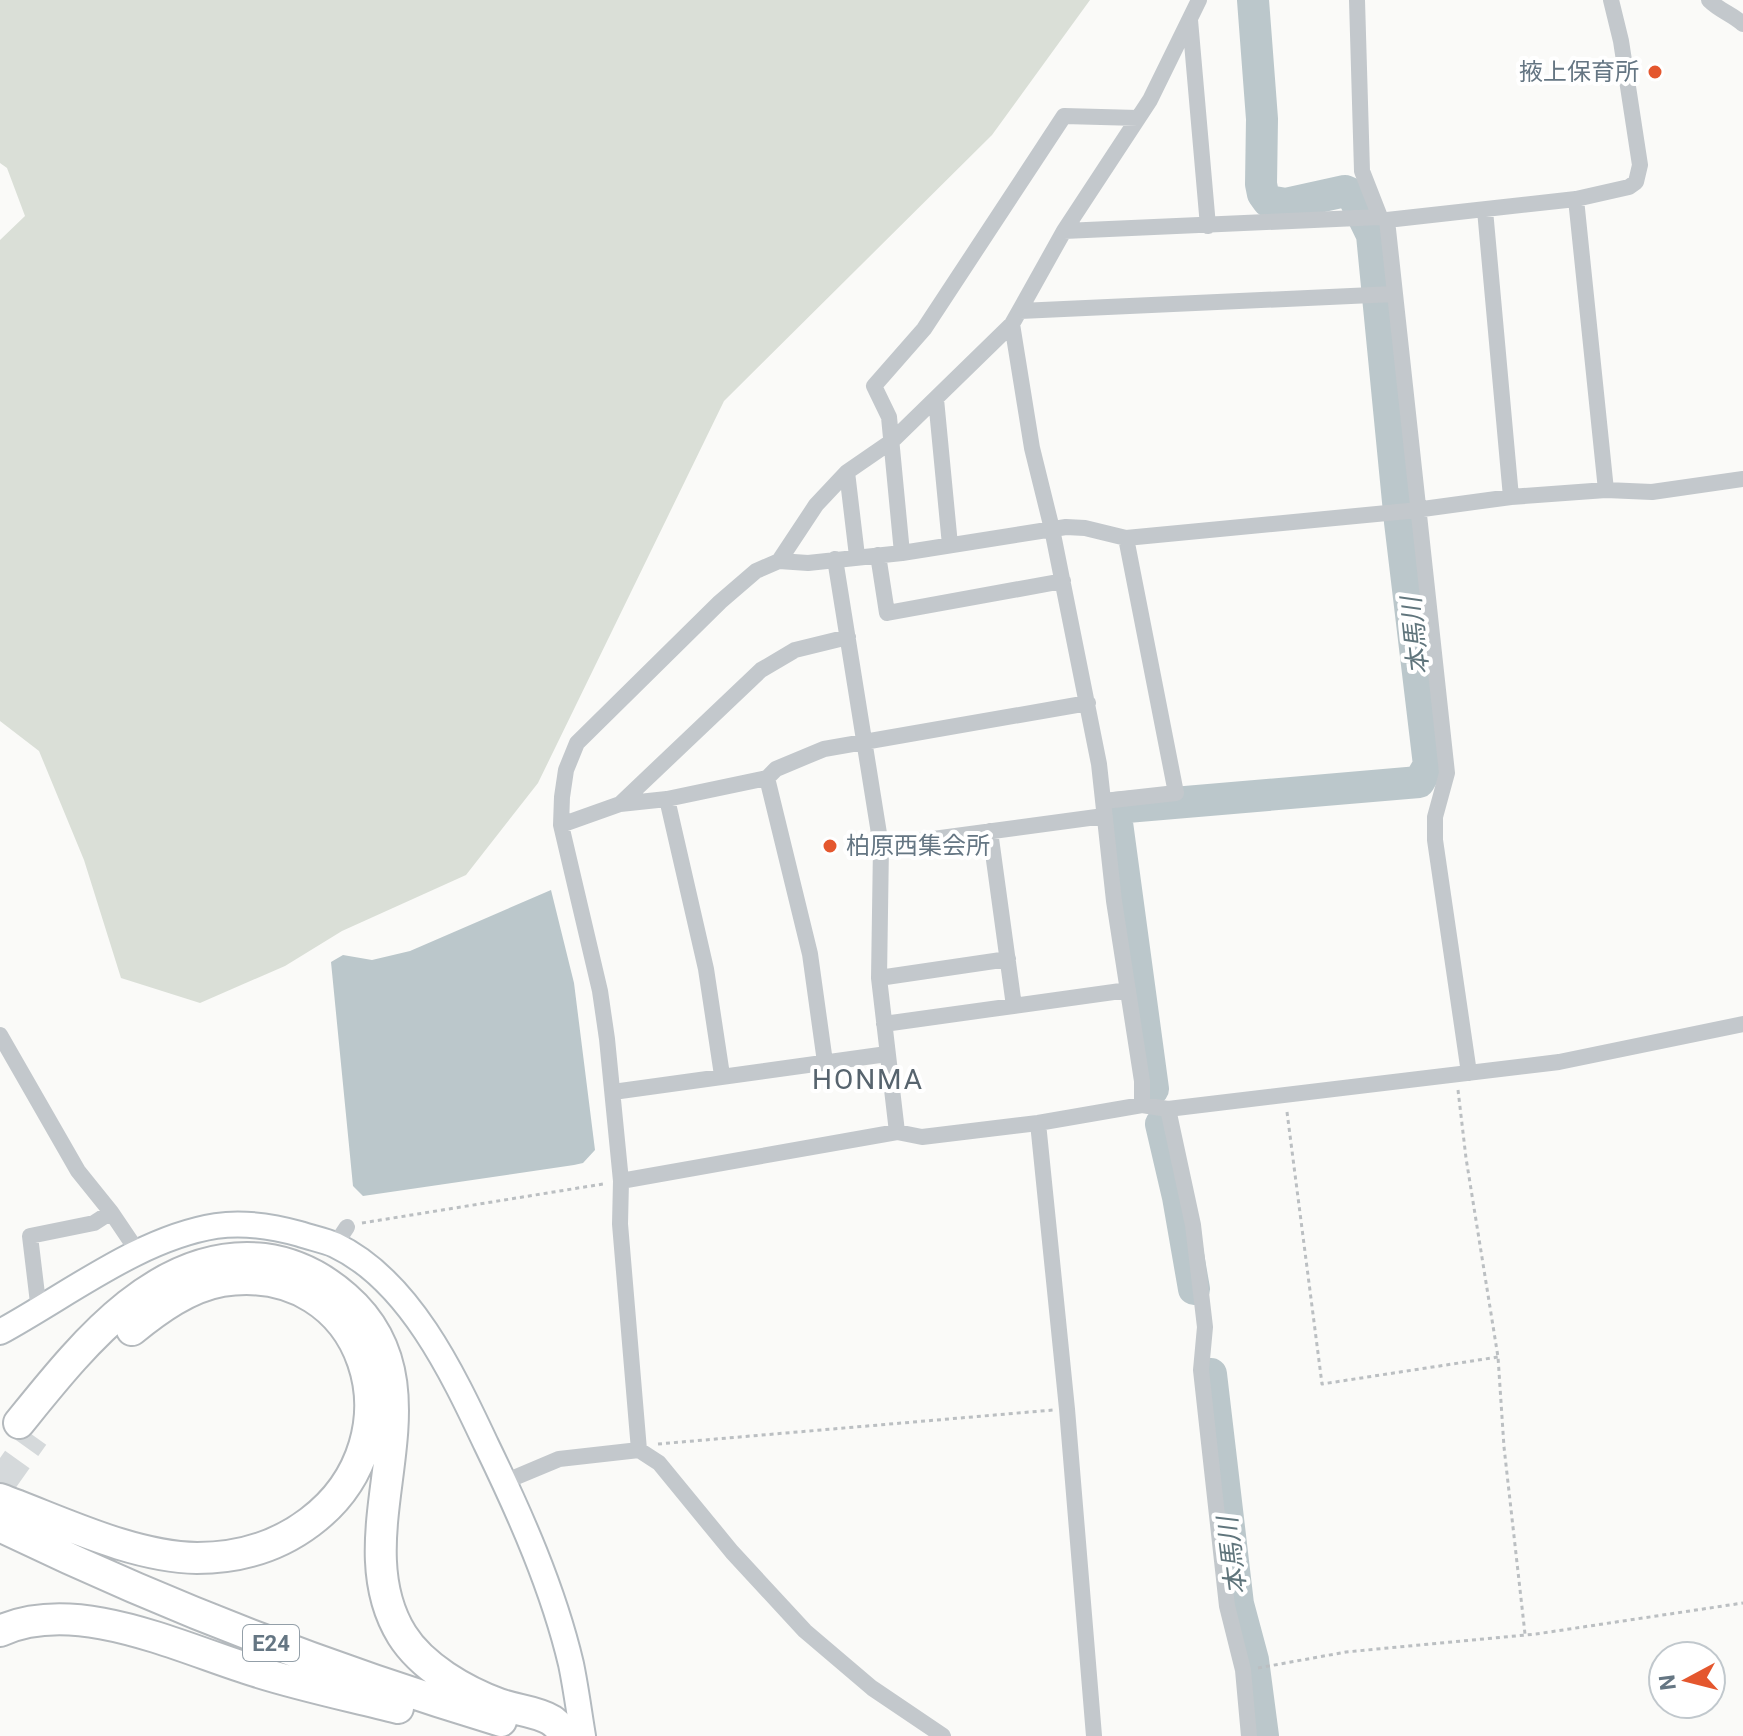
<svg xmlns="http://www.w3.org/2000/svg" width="1743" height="1736" font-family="Roboto,'Noto Sans JP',sans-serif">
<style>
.green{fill:#dadfd7}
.water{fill:#bbc7cb}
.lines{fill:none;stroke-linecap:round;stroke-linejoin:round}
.river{stroke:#bbc7cb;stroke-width:32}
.motorway-tunnel{stroke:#d5d9db;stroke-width:30;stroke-dasharray:30 15;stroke-linecap:butt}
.secondary-casing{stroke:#b3babf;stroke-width:28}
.motorway-casing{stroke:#b4b9bd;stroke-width:34}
.path{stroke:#bbbfc2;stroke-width:3;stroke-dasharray:4 4;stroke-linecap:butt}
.minor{stroke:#c3c8cc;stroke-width:16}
.secondary{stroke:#fff;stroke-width:24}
.motorway{stroke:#fff;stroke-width:30}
.poi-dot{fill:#e4572e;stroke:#fff;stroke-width:3}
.labels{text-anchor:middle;stroke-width:8;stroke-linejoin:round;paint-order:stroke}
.shield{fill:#fff;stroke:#939fa8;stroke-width:2}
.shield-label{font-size:22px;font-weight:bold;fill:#657683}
.poi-label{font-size:24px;fill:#657683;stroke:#fff;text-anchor:end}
.water-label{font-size:26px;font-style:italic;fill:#60757c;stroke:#fff}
.quarter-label{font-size:28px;letter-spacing:2px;fill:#57646e;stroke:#fff}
</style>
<rect width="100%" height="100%" fill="#fafaf8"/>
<path class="green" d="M0,0H1090L992,135L724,401L538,783L466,875L342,931L285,966L200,1003L121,978L84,860L39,751L0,721V240L25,216L7,168L0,163Z"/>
<path class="water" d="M551,890L574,983L595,1150L583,1163L574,1165L363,1196L353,1186L331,962L343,955L372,960L410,951Z"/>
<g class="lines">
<path class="river" d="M1153,1089L1115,808L1419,782L1429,765L1400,522L1372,235L1352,194L1345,191L1286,204L1268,201L1263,194L1261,184L1262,119L1253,0
M1161,1124L1178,1197L1194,1289
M1211,1374L1238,1604L1253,1660L1263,1736"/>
<path class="motorway-tunnel" d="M0,1484L34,1436"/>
<g class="secondary-casing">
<path id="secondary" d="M0,1332C68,1295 140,1238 216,1226C243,1222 275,1227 300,1234C311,1238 324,1240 335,1245C409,1280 453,1374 486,1444C520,1514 553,1588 571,1664C576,1688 579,1712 583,1736"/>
</g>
<g class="motorway-casing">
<path id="motorway" d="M19,1423C79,1349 157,1247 264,1259C295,1263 322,1277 345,1297C452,1390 337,1530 402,1635C422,1667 464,1691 499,1704C515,1710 536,1711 551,1720C557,1724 563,1731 569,1736
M0,1499C60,1521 132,1557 197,1558C239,1558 277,1547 310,1522C423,1437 367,1259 222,1281C188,1287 158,1309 132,1330
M0,1526C161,1604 329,1669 501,1721
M0,1631C77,1596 180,1648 255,1671C302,1686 351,1696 398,1708"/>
</g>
<path class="path" d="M1458,1090L1466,1158L1498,1357L1504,1447L1525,1634
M1287,1112L1322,1384L1498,1357
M362,1223L603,1184
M658,1444L1053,1410
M1258,1668L1346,1652L1536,1634L1743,1603"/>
<path class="minor" d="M1357,0L1362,171L1380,217
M1709,0C1720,11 1732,14 1743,24
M1190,20L1208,226
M1576,199L1606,490
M1485,210L1511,497
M1387,220L1447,773L1435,817V840L1469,1073
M1064,231L1380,217L1387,220L1576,199L1629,187L1636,182L1640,165L1621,41L1611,0
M1020,311L1394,294
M936,399L950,545
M847,472L857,556
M902,553L889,417L874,386L924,329L1064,116L1138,118
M878,555L887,613L1063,581
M835,559L881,846L879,978L897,1132
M779,561L816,505L847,472L892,441L1012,324
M767,778L810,954L825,1062
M667,799L706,969L722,1075
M1104,801L1176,793L1126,538
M620,804L761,670L795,650L848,637
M561,825L620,804L667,799L767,778L776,769L824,749L1088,703
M990,831L1014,1006
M881,846L1104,816
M879,978L1008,959
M884,1024L1128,990
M0,1035L78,1171L111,1212L138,1252
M613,1092L887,1054
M1142,1105V1081L1114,901L1099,764L1052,529L1032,448L1012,324L1064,231L1150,100L1199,0
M1168,1109L1193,1225L1205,1327L1201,1370L1227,1606L1243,1670L1249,1736
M1038,1123L1067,1409L1094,1736
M621,1181L897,1132L922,1137L1038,1123L1142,1105L1168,1109L1559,1062L1743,1024
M335,1245L347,1227
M39,1311L30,1236L94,1223L111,1212
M639,1450L620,1224L621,1181L607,1039L600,991L561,825L562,797L566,770L577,743L720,602L756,571L779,561L808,563L902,553L1066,527L1085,528L1126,538L1408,511L1511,497L1606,490L1652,492L1743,479
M504,1482L559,1459L639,1450L659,1463L732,1552L805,1631L872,1688L943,1736"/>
<use href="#secondary" class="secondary"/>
<use href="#motorway" class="motorway"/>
</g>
<g class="poi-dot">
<circle cx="1655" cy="72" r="8"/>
<circle cx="830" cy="846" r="8"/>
</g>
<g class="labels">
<rect class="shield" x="243" y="1625" width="56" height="36" rx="6"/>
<g class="shield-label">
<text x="271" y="1651">E24</text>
</g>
<g class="poi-label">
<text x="1639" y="80">掖上保育所</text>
<text x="846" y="854" text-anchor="start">柏原西集会所</text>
</g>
<g class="water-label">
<text transform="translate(1415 636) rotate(-96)" y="9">本馬川</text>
<text transform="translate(1232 1556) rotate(-97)" y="9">本馬川</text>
</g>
<g class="quarter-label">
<text x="868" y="1089">HONMA</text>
</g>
</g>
<g transform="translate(1687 1680) rotate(263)"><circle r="38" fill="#ffffff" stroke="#c1c8cd" stroke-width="2"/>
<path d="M0-6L14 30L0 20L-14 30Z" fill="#e4572e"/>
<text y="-12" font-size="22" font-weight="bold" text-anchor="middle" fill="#657683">N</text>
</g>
</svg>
